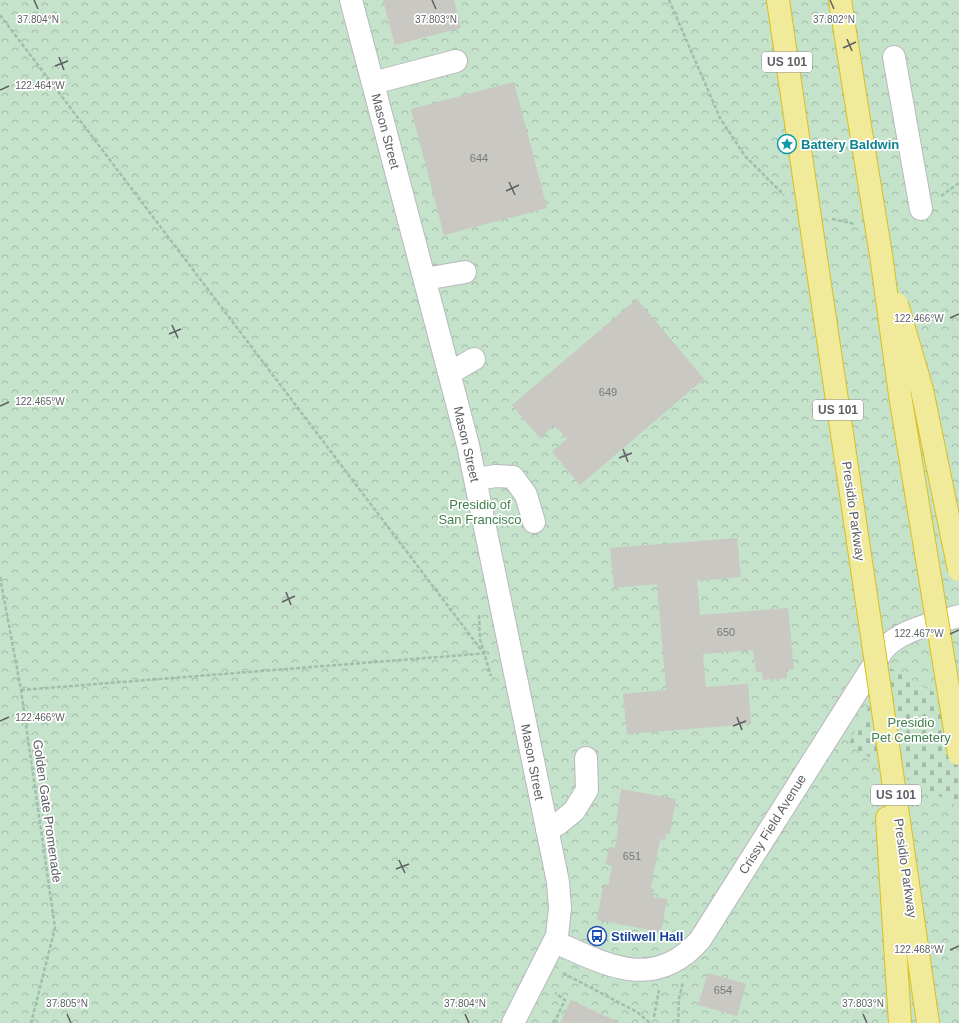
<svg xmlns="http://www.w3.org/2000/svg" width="959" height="1023" font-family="Helvetica,sans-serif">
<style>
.forest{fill:url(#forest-crowns)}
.cemetery{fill:url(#cemetery-stones)}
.building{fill:#c9c8c2}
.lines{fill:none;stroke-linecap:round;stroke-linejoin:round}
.minor-casing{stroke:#b8b9be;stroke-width:24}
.highway-casing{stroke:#d9c01b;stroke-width:24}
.path{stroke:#9ec0ae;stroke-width:2.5;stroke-dasharray:4 2;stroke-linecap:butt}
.minor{stroke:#fff;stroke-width:22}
.highway{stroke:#f1ea9a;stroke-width:22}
.highway-bridge-casing{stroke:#d9c01b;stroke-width:24;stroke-linecap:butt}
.highway-bridge{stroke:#f1ea9a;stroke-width:22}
.ticks{fill:none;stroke:#5d5f64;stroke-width:1.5}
.labels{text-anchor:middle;stroke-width:3.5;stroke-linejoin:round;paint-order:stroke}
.number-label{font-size:11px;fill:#78797c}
.shield{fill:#fff;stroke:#8e8f92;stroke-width:1}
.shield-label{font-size:12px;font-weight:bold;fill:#5d5f64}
.street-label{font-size:13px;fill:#5d5f64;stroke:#fff}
.culture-label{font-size:13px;font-weight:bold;fill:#0d838f;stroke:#fff;text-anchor:start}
.park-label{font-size:13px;fill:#40814f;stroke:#fff}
.transit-label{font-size:13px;font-weight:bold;fill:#164399;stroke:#fff;text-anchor:start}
.ticks-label{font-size:10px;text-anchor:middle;fill:#5d5f64;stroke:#fff;stroke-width:3.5;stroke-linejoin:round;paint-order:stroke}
</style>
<defs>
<pattern id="forest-crowns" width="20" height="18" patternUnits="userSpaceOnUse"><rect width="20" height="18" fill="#c5e2cb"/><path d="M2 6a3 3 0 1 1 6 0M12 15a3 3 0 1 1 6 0" fill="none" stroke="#a3baa8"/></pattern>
<pattern id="cemetery-stones" width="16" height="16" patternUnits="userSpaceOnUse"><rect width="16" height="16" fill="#c5e2cb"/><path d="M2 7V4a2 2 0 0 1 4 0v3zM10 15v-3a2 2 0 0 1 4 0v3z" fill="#a3baa8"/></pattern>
</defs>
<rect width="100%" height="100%" fill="#eeeee6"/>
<path class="forest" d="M0,0H959V1023H0Z"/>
<path class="cemetery" d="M890,668L959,706V807L848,745Z"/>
<path class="building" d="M383,0H454L461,28L395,45Z
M514,82L547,208L444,235L411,109Z
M637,299L704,379L580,485L552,452L567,439L555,425L540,438L512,405Z
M737,538L741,577L697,581L700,615L788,608L794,669L787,670V678L763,680L762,672H756L753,650L703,654L706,687L748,684L751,724L627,734L623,694L666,690L657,584L614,588L610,548Z
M621,789L676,799L670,834L666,833L665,840L660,839L651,888L654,889L652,897L667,899L661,932L597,920L603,886L608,887L612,866L606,864L609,847L615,848L619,822H616Z
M708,973L746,984L737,1016L698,1005Z
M571,1000L620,1023H560Z"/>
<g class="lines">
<g class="minor-casing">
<path id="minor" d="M351,0L468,445L558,882L560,908L557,936L513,1023
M894,57L921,209
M373,83L456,61
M425,279L465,272
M450,373L474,359
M476,479L496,476L513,477L526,495L534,522
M547,830L558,824L574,811L587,790L586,758
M555,942C607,965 654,992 700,940L883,650C901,629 933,624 959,616"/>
</g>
<g class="highway-casing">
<path id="highway" d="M778,0L796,123
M840,0L860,126
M881,697L928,1023
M887,818L900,1023"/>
</g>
<path class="path" d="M669,0L720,118L745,156L784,195
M0,15L482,651
M941,196L959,183
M832,219L855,224
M0,577L21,690L55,928L31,1023
M479,615L480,639L491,676
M21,690L489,653
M563,973L637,1012L650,1023
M654,1017L659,990
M554,1023L565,1000L555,993
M678,1023L679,999L683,982"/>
<use href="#minor" class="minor"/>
<use href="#highway" class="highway"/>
<g class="highway-bridge-casing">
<path id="highway-bridge" d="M796,123L881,697
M860,126L881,255L900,395L959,754
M897,304L922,390L959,570"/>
</g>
<use href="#highway-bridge" class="highway-bridge"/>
</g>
<path class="ticks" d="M34,0L38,9M432,0L436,9M830,0L834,9M847,39L852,51M843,48L856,42M59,57L64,70M55,66L68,61M0,90L9,86M509,182L515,195M506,191L519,185M950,318L959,314M172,325L178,338M169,334L181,329M0,406L9,402M623,449L628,462M619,458L632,453M286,592L291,605M282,602L295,596M950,634L959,630M737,717L742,730M0,721L9,717M733,726L746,721M399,860L405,873M396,869L409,864M950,950L959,946M67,1014L71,1023M465,1014L469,1023M863,1014L867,1023"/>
<defs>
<g id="sight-ring" transform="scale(1)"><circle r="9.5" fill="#fff" stroke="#0f9aa8" stroke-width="1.5"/><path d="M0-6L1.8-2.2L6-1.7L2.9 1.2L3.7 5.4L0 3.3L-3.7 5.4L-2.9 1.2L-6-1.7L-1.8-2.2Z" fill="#0f9aa8"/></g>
<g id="bus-ring" transform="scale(1)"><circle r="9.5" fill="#fff" stroke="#1a4fb4" stroke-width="1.5"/><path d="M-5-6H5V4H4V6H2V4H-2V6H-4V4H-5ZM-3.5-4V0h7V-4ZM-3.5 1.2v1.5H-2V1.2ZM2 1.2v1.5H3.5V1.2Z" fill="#1a4fb4"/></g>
</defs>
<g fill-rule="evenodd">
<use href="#sight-ring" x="787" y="144"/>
<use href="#bus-ring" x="597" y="936"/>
</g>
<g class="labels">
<g class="number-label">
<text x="479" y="162">644</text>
<text x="608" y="396">649</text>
<text x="726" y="636">650</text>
<text x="632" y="860">651</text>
<text x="723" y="994">654</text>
</g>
<g class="shield">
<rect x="762" y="52" width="50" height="20" rx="3"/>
<rect x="813" y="400" width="50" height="20" rx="3"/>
<rect x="871" y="785" width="50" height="20" rx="3"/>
</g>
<g class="shield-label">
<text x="787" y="66">US 101</text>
<text x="838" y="414">US 101</text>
<text x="896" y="799">US 101</text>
</g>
<g class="street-label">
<text transform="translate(386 131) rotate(75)" y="5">Mason Street</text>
<text transform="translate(467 444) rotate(77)" y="5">Mason Street</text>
<text transform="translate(854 511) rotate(82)" y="5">Presidio Parkway</text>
<text transform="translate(533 762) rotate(79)" y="5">Mason Street</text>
<text transform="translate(48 811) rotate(82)" y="5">Golden Gate Promenade</text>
<text transform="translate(772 824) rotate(-58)" y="5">Crissy Field Avenue</text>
<text transform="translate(906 868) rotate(82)" y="5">Presidio Parkway</text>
</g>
<g class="culture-label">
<text x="801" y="149">Battery Baldwin</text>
</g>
<g class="park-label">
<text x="480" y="509">Presidio of<tspan x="480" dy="15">San Francisco</tspan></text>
<text x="911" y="727">Presidio<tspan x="911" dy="15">Pet Cemetery</tspan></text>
</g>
<g class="transit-label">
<text x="611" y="941">Stilwell Hall</text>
</g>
</g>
<g class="ticks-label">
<text x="38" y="23">37.804°N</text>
<text x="436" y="23">37.803°N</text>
<text x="834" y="23">37.802°N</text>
<text x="40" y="89">122.464°W</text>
<text x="919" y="322">122.466°W</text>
<text x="40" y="405">122.465°W</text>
<text x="919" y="637">122.467°W</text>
<text x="40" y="721">122.466°W</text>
<text x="919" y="953">122.468°W</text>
<text x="67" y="1007">37.805°N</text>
<text x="465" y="1007">37.804°N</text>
<text x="863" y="1007">37.803°N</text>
</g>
</svg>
